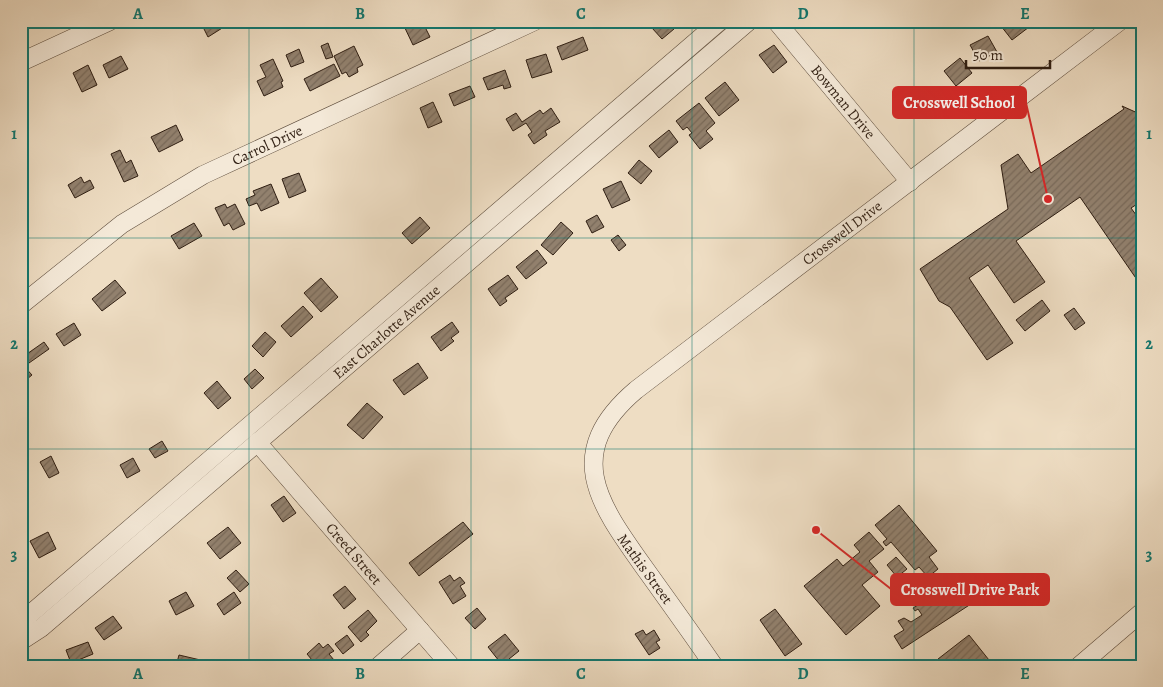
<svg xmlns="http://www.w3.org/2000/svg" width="1163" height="687" font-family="Alegreya,serif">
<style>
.building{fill:url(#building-hatch);stroke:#2f1e12}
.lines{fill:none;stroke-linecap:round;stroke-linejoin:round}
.minor-casing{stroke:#5f4e3e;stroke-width:19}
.minor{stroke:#f4e9d8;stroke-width:18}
.grid{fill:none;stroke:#0f766e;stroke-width:1;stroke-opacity:0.55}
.labels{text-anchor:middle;stroke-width:5;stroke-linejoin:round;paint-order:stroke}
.street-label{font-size:15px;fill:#2f1e12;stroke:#f4e9d8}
.leader{fill:none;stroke:#d62828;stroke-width:2}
.callout-dot{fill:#d62828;stroke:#f4e9d8;stroke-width:2}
.callout{fill:#d62828;stroke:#d62828;stroke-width:2}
.callout-label{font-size:16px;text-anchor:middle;font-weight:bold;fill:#fff}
.neatline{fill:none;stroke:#0f766e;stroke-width:2}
.grid-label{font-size:16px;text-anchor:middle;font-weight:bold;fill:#0f766e}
</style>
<defs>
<pattern id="building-hatch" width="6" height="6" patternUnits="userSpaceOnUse" patternTransform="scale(1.25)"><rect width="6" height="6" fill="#92816e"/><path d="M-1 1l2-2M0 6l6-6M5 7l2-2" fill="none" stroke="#786959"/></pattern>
</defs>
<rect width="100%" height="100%" fill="#eeddc3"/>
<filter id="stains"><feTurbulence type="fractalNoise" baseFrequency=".004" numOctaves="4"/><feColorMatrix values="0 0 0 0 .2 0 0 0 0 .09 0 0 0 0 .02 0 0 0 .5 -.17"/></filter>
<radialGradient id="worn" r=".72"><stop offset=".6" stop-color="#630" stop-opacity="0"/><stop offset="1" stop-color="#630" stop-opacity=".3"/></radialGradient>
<path class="building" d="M200,21H226L227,25L208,37Z
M414,21H422L430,37L413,45L404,26Z
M441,21H456L444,27Z
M660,21H667L674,29L662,39L652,28Z
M1008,21H1031L1033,24L1012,40L1001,26Z
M988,36L997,52L979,61L970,45Z
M583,37L588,50L562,60L557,47Z
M328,43L333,57L326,59L321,46Z
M774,45L787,62L773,73L759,55Z
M354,46L363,65L357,68L358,72L349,77L346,72L342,74L334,56Z
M299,49L304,62L291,67L286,55Z
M546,54L552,72L532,78L526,60Z
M121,56L128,69L109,78L103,65Z
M960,58L972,73L956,86L944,71Z
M273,59L283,81L281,82L283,87L264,96L257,81L266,77L260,65Z
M334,64L340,76L310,91L304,79Z
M88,65L97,85L82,92L73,73Z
M505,70L511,87L504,89L503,85L488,90L483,78Z
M725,82L739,100L719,116L705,98Z
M470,86L475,97L454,106L449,94Z
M433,102L442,122L428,128L420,108Z
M699,103L715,123L706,131L713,139L700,149L689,135L692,133L687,127L683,130L676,121Z
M1122,106L1142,115V201L1131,208L1142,223V287L1080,197L1016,241L1045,282L1014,303L988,265L969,278L1013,343L987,360L950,307L939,301L920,269L1008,209L1001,165L1018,154L1031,173L1124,109Z
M551,108L560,122L545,131L547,135L534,144L528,135L532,132L526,123L513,131L506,119L516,113L522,122L540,110L543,114Z
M176,125L183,140L159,152L151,137Z
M669,130L678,142L659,158L649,146Z
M120,150L126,163L131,160L138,176L124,182L111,154Z
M639,160L652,171L641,184L628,173Z
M299,173L306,191L289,198L282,179Z
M81,177L84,183L90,180L94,188L75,198L68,185Z
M621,181L630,200L612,208L603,189Z
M271,184L279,203L261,211L257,203L249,206L246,199L255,195L253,191Z
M225,204L227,208L235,204L245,224L233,230L229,223L224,226L215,208Z
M597,215L604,227L592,233L586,221Z
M420,217L430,228L412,244L402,233Z
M561,222L573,233L553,255L541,245Z
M194,223L202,236L179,249L171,236Z
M618,235L626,245L619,251L611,240Z
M21,250L27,260L21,264Z
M537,250L547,263L526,279L516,267Z
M508,275L518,289L505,298L507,301L500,306L488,289Z
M321,278L338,297L321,312L304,293Z
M115,280L126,293L102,311L92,299Z
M1042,300L1050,311L1025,331L1016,320Z
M303,306L313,317L291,337L281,326Z
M1074,308L1085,323L1075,330L1064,315Z
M452,322L459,332L451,338L454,341L441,351L431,337Z
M74,323L81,335L64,346L56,334Z
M265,332L276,342L263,357L252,346Z
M44,342L49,349L29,363L24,356Z
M21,363L32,375L21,384Z
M418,363L428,378L404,395L393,380Z
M255,369L264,378L252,389L244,379Z
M217,381L231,398L218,409L204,393Z
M367,403L383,417L363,439L347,425Z
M162,441L168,451L155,458L149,449Z
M51,456L59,473L49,478L40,462Z
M133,458L140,471L127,478L120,465Z
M284,496L296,513L283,522L271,505Z
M899,505L937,551L929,557L938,569L928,577L919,567L915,570L891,542L886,546L883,542L887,539L875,525Z
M463,522L473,534L419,576L409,563Z
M228,527L241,543L220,559L207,543Z
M48,532L56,549L39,558L30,541Z
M869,532L884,549L869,561L878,572L862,585L880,606L846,635L804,586L837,559L843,566L860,552L854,545Z
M896,557L907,569L897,577L887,565Z
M236,570L249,584L240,592L227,578Z
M957,574L974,602L902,649L894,636L904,630L898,621L904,618L911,622L922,615L918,609L915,611L913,608L932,596L935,601L943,596L937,587Z
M450,575L454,581L460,577L465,583L460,586L466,596L453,604L439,582Z
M345,586L356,599L344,609L333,595Z
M186,592L194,606L176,615L169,601Z
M234,592L241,603L224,615L217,604Z
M477,608L486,619L475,629L465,618Z
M775,609L802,644L785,656L760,620Z
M368,610L377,621L366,632L369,635L361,642L348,627Z
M113,616L122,628L104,640L95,628Z
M643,630L646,635L654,630L660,640L656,642L660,648L649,655L635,634Z
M505,634L519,651L509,659L513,664L510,666H503L488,647Z
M347,635L354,645L343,654L335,644Z
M969,635L989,660L984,666H940L942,664L938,659Z
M88,642L93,654L71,663L66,650Z
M319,643L323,648L328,644L334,651L329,654L334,660L327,666H317L307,654Z
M179,655L209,662L208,666H176Z
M667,660L671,666H660L659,665Z
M680,660L684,666H671Z"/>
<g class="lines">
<g class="minor-casing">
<g id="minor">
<path id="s1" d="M776,21L910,182"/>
<path d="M21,62L110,21"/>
<path id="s2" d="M21,305L122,224L203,175L535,21"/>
<path id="s3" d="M257,442L451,666"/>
<path d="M21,622L720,21"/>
<path id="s4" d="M21,641L41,628L749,21"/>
<path d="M379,666L420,630"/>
<path id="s5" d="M714,666C692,634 669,602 646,570C599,504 561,454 636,390L1120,21"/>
<path d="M1079,666L1142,612"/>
</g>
</g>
<use href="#minor" class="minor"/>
</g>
<path class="grid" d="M249,21V666M471,21V666M692,21V666M914,21V666M21,238H1142M21,449H1142"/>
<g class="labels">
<g class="street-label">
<text dy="5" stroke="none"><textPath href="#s1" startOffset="105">Bowman Drive</textPath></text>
<text dy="5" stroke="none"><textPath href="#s2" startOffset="295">Carrol Drive</textPath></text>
<text dy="5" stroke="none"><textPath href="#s5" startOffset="585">Crosswell Drive</textPath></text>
<text dy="5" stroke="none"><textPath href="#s4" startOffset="479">East Charlotte Avenue</textPath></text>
<text dy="5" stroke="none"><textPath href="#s3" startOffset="148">Creed Street</textPath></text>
<text transform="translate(645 569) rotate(54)" y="5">Mathis Street</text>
</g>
</g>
<path class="leader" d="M1048 199L1026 103M816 530L891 589"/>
<g class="callout-dot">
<circle cx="1048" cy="199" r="5"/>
<circle cx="816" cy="530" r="5"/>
</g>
<g class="callout">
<rect x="893" y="87" width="133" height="31" rx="5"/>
<rect x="891" y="574" width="158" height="31" rx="5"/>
</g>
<g class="callout-label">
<text x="959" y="108">Crosswell School</text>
<text x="970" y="595">Crosswell Drive Park</text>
</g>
<rect width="1163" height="687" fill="none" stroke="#eeddc3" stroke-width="55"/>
<path d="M966 60v8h84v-8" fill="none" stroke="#2f1e12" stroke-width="2.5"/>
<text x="973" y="60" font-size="15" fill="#2f1e12" stroke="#f4e9d8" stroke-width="4" paint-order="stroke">50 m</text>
<rect x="28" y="28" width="1108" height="632" class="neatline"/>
<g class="grid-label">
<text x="138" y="19">A</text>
<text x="360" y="19">B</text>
<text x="581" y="19">C</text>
<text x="803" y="19">D</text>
<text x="1025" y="19">E</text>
<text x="14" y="139">1</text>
<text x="1149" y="139">1</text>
<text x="14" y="349">2</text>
<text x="1149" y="349">2</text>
<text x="14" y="560">3</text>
<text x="1149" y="560">3</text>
<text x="138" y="679">A</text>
<text x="360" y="679">B</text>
<text x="581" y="679">C</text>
<text x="803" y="679">D</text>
<text x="1025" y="679">E</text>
</g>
<rect width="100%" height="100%" filter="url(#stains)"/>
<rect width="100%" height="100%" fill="url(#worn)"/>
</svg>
